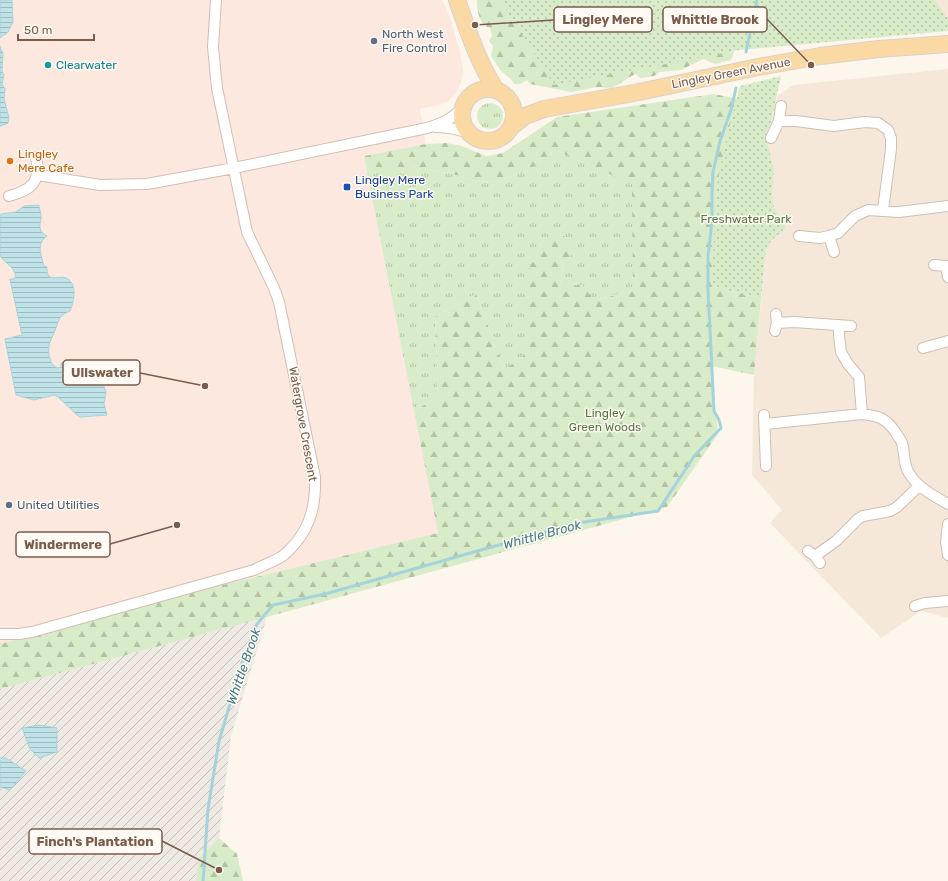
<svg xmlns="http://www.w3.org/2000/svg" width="948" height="881" font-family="Rubik,sans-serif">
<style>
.residential{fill:#f5e8da}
.commercial{fill:#fde8e0}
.industrial{fill:url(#industrial-furrows)}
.grass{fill:url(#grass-tufts)}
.forest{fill:url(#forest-firs)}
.park{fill:url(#park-dots)}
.water{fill:url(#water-rules);stroke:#a5d3da}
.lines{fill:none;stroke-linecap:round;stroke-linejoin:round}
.stream{stroke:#a5d3da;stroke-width:3}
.minor-casing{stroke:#d1beb0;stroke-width:12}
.primary-casing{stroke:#dad1cd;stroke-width:18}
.minor{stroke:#fff;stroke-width:10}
.primary{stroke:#fbd9a5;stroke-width:16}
.service-dot{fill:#5c6f8a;stroke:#fffaf3;stroke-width:1.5}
.culture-dot{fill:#0f9aa8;stroke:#fffaf3;stroke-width:1.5}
.food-dot{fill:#e8710a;stroke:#fffaf3;stroke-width:1.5}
.transit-dot{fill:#1a4fb4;stroke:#fffaf3;stroke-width:1.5}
.labels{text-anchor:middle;stroke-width:3;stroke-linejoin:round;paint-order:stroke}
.service-label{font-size:12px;fill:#4e5e75;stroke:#fffaf3;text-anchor:start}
.culture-label{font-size:12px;fill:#0d838f;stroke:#fffaf3;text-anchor:start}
.street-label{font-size:12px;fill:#7a5c4d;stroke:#fffaf3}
.food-label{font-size:12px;fill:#c56008;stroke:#fffaf3;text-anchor:start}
.transit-label{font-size:12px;fill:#164399;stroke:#fffaf3;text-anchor:start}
.park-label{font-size:12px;fill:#537a41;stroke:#fffaf3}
.water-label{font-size:13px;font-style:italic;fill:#437c86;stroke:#fffaf3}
.leader{fill:none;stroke:#7a5c4d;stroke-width:1.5}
.callout-dot{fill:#7a5c4d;stroke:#fffaf3;stroke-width:1.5}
.callout{fill:#fffaf3;stroke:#7a5c4d;stroke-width:1.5}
.callout-label{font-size:13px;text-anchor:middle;font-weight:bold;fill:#7a5c4d}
</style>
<defs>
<pattern id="industrial-furrows" width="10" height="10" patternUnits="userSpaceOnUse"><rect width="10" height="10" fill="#efe9e4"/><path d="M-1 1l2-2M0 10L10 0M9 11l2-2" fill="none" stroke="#c7c0bb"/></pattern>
<pattern id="grass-tufts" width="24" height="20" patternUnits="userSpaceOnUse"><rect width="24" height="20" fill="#d8ecc9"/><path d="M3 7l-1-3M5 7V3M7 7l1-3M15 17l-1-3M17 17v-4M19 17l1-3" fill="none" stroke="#b4c2a5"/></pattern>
<pattern id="forest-firs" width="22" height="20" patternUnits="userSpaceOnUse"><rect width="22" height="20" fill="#d8ecc9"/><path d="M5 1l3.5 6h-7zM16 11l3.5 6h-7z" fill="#b4c2a5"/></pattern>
<pattern id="park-dots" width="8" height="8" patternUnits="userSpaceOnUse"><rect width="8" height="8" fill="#d8ecc9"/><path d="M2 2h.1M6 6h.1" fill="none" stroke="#b4c2a5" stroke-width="1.8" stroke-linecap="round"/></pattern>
<pattern id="water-rules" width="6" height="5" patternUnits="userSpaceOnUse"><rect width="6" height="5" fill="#bfe3e8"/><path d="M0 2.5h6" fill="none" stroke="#a0bbbe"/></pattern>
</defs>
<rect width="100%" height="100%" fill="#fdf6ec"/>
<path class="residential" d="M935,0H948V19Z
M948,69V618L921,611L881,638L770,523L782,510L752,475L754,375L766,250L771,241L786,228L774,207L772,195L774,171L769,149L765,137L771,122L777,96L793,85Z"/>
<path class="commercial" d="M0,0H442L450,17L460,52L463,70L461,83L457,92L449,101L440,105L420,109L426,144L364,156L438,533L0,644Z"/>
<path class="industrial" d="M267,617L231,736L219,838L198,859L196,881H0V689Z"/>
<path class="grass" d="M477 116a13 13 0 1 1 26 0a13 13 0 1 1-26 0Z
M555,150L633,184V290L593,301L560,286L563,265L573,253L543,240L535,260L527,268L530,351L504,370L476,294L435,317L438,397L414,411L366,167H412L453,174L478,182L498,181L529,170Z"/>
<path class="forest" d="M477,0H514L733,40L734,52L731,60L715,64L703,59L681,70L660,72L654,76L641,78L635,74L612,88L597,87L571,92L530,84L527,80L520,84H514L511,79L501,71L491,56L493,46L489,41L492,36L490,28C479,24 477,11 477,0Z
M714,94L737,99L726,140L712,286L761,299L754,375L711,366L718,434L667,507L267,617L0,689V644L206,589L438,533L414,411L438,397L435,317L476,294L504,370L530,351L524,289L527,268L535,260L543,240L559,234L572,240L573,253L563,265L560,286L583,285L594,301L633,290L632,184L555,150L529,170L498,181L478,182L453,174L412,167H366L364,156L426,144L446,143L462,146L486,156L503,153L557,117Z
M219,838L237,854L243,881H196L198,859Z"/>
<path class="park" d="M500,0H935L948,19V31L739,50L554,85Z
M781,76L771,122L765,137L769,149L774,171L772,195L774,207L786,228L771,241L766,250L761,299L712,286L716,189L726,140L740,86Z"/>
<path class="water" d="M0,0H12L13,22L8,32L0,38Z
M0,46V48L3,53L2,71L4,75L2,84L5,89L4,99L9,118L8,123L1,126H0Z
M39,205C39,209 42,215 41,219C39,227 39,232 47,236C36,243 41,255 44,266L47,267C47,270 47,275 50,277C53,279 62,276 66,278C78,283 74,302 70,311C66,313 63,314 60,318C57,323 56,329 54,333C53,336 51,339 50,342C47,350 49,364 57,368L61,367V363L69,362L78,372L83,375L91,371L100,376L106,392L104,404L107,415L80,417L76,414L58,397L54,395L34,400L16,395L5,339L22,335L10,279H14L16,276C14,267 5,263 0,256V216L1,214L16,212L24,206Z
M39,725L57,728V752L39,758L30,749L22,728Z
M0,758H6L26,771L10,790L0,787Z"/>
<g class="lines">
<path class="stream" d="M746,52L757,0
M203,881L208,809L219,741L244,657L257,624L273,605L325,594L577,523L658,511L695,455L721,428L719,420L714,411L708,290V257L712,221V192L713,172L720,141L731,110L736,88"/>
<g class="minor-casing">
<path id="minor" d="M779,121H796L834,126L865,122L878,123L888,130L891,138V149L883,210
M435,127C448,127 459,129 470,134
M771,138L779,121L781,106
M38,175L100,185L147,184L234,168L427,128C443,123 455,118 465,104
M9,196C32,190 41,182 36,157
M799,236L820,238L829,236L834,252
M829,236L838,233L855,216L868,210L899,212L948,206
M934,265L946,266L948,277
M777,323L794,322L851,326
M839,325V335L841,352L848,364L859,377L862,414
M775,331L777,323L776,314
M923,348L948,341
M764,415L766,466
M765,424L862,414C879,416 886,418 896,433C898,436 901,440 902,443C905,453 903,464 909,473C918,488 934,496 948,504
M948,524L946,542L948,555
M808,551L815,556L820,563
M815,556L836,541L858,519L863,516L890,511L897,507L919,486
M915,606L925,603L948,601
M0,634H19L32,632L254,570C263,565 276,561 284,555C309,533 316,509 315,477L279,302L274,288L247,232L217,88L213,47L216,0"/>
</g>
<g class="primary-casing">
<path id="primary" d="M457,0C468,31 478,62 496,90
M462 115a26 26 0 1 1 52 0a26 26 0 1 1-52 0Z
M512,126L525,116L544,109L634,93L758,67L820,56L879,49L948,44"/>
</g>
<use href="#minor" class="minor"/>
<use href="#primary" class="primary"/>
</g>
<g class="service-dot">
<circle cx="374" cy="41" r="4"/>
<circle cx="9" cy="505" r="4"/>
</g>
<circle class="culture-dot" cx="48" cy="65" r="4"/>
<circle class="food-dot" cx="10" cy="161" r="4"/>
<rect class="transit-dot" x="343" y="183" width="8" height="8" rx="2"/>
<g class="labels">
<g class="service-label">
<text x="382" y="38">North West<tspan x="382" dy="14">Fire Control</tspan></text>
<text x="17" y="509">United Utilities</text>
</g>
<g class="culture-label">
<text x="56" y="69">Clearwater</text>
</g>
<g class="street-label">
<text transform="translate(731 73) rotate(-11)" y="4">Lingley Green Avenue</text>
<text transform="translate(303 424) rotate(80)" y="4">Watergrove Crescent</text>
</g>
<g class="food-label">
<text x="18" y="158">Lingley<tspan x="18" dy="14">Mere Cafe</tspan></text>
</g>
<g class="transit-label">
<text x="355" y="184">Lingley Mere<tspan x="355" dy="14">Business Park</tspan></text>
</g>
<g class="park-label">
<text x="746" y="223">Freshwater Park</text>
<text x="605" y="417">Lingley<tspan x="605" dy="14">Green Woods</tspan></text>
</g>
<g class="water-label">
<text transform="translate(542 534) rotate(-15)" y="5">Whittle Brook</text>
<text transform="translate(243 666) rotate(-71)" y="5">Whittle Brook</text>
</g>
</g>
<path class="leader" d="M811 65L767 19M475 25L554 20M205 386L140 373M177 525L110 544M219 870L162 841"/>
<g class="callout-dot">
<circle cx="811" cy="65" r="4"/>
<circle cx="475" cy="25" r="4"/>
<circle cx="205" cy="386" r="4"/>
<circle cx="177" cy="525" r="4"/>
<circle cx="219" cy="870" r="4"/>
</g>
<g class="callout">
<rect x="663" y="7" width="104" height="25" rx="4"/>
<rect x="554" y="7" width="98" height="25" rx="4"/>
<rect x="63" y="360" width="77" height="25" rx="4"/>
<rect x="16" y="532" width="94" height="25" rx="4"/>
<rect x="29" y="829" width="133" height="25" rx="4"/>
</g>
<g class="callout-label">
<text x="715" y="24">Whittle Brook</text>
<text x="603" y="24">Lingley Mere</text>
<text x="102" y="377">Ullswater</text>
<text x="63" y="549">Windermere</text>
<text x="95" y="846">Finch's Plantation</text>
</g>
<path d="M18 34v6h76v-6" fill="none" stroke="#7a5c4d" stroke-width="2"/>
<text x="24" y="34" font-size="12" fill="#7a5c4d" stroke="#fffaf3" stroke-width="3" paint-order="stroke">50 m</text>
</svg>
